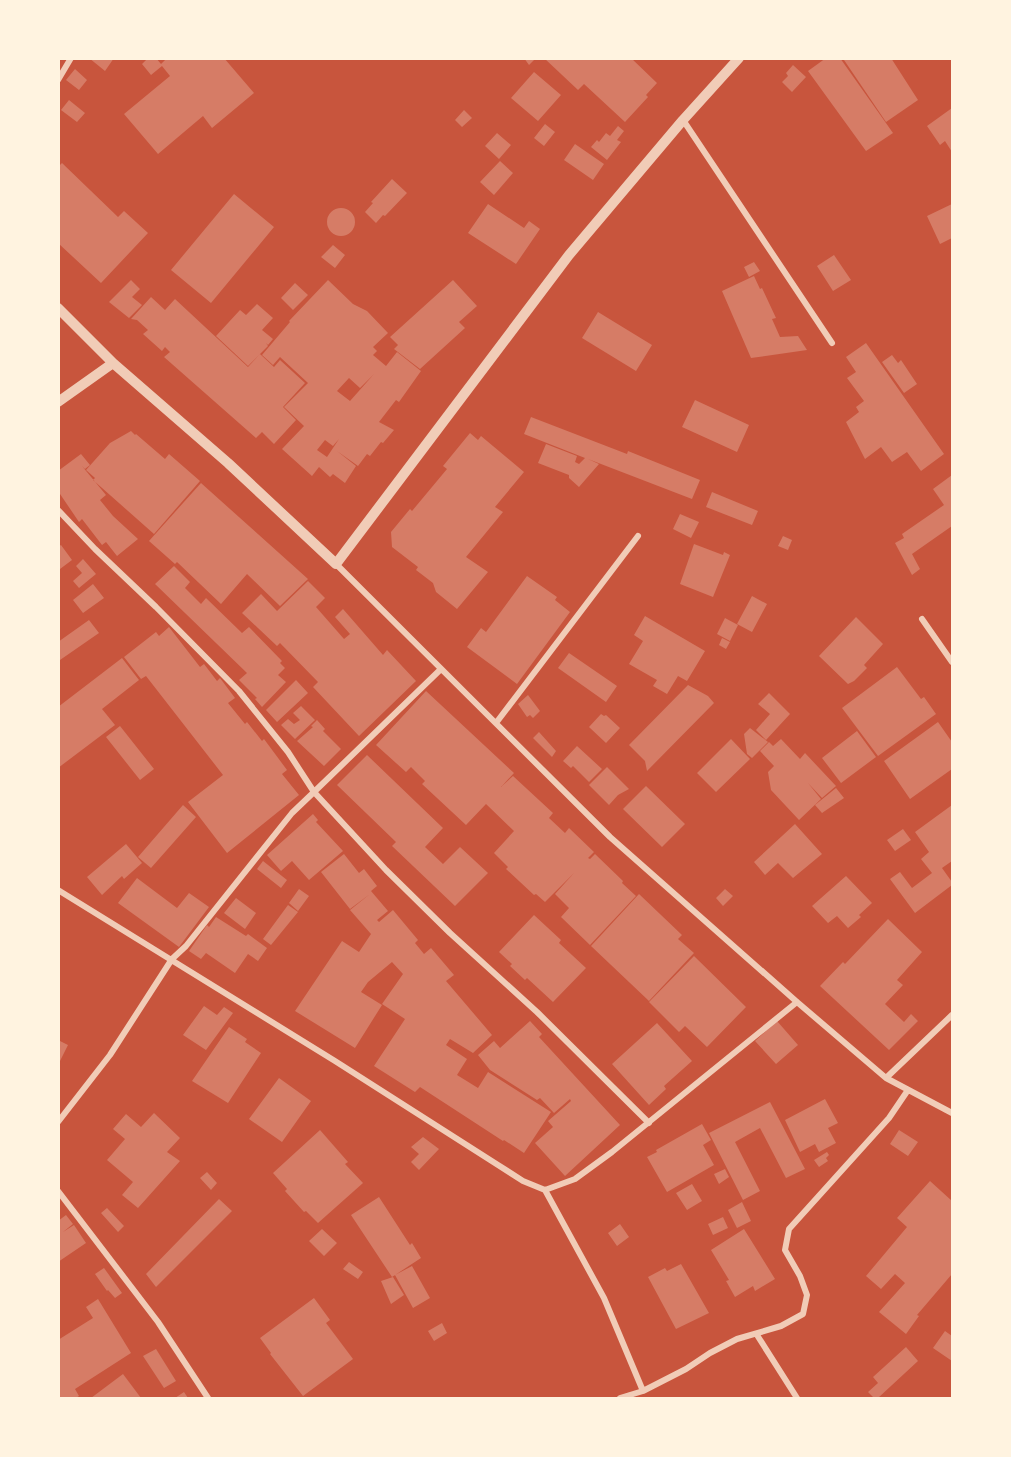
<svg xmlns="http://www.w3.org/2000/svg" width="1011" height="1457" font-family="Manrope,sans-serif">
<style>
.building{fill:#d67c66;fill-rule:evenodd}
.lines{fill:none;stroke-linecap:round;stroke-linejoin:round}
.minor{stroke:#f1ccb7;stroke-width:6}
.tertiary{stroke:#f1ccb7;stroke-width:10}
</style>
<rect width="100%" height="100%" fill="#c8553d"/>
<path class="building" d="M89,58H114L105,71Z
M148,58H156L161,64L167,58H224L254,93L212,128L203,116L158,154L124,114L170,76L162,66L151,75L142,64Z
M524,58H536L529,65Z
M544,58H631L657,83L646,95L648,97L625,122L584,84L578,90Z
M826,58H840L893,133L866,151L808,71Z
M846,58H891L918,100L886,122L844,60Z
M793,65L806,77L792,92L782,82L788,76L786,73Z
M75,69L87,80L79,90L66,80Z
M534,72L561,95L538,121L511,98Z
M69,100L85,113L77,122L61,110Z
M952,108V152L945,141L940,145L927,126Z
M464,110L472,118L462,127L455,120Z
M545,124L555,132L544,146L534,138Z
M618,126L624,131L617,140L621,142L607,160L591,147L597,140L599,142L606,133L610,136Z
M497,133L511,145L499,159L485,146Z
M575,144L604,164L593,180L564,160Z
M500,161L513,173L494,195L480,182Z
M62,163L118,217L124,211L148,233L101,283L58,243V167Z
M392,179L407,193L385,216L383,215L376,223L365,212L373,203L371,202Z
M234,194L274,227L211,303L171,270Z
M488,204L524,228L529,221L540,229L516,264L468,233Z
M952,204V238L940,244L927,216Z
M327 222a14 14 0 1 1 28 0a14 14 0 1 1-28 0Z
M333,245L345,255L335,268L321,257Z
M834,255L851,280L833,291L817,266Z
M754,262L760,271L749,277L744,267Z
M754,276L760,289L762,288L776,318L772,319L780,337L798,336L807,350L751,358L722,291Z
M131,280L140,289L132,297L142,305L129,318L109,302Z
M328,280L353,304L367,311L388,333L373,347L377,351L373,355L386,366L397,352L421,371L399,402L396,400L379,422L394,430L383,443L381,442L370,456L367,454L358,466L337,451L356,466L345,483L333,474L330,477L319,467L312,476L282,449L304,426L284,407L308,383L280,357L273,365L262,355L290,322L289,321ZM374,374L350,401L337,391L349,378L360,388ZM339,439L327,457L317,450L325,440L333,446Z
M453,280L477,306L459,322L465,328L420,369L394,349L398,345L390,337Z
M295,283L308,295L293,310L281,298Z
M151,297L165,310L175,299L248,367L260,354L274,367L280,360L305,383L283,407L296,420L274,444L262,432L256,438L164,357L170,352L165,347L162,351L143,334L148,330L137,320L131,319Z
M257,304L273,318L262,330L273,339L268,345L266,343L268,346L248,366L216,336L240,310L246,315Z
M598,312L652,345L636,371L582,338Z
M866,343L944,454L921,471L907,452L892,462L881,447L865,459L846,422L859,412L856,407L864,401L847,378L856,372L846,357Z
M892,355L898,363L901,360L917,384L904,393L882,362Z
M695,400L749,425L737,452L682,427Z
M531,417L627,454L628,451L700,480L692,499L588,459L599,464L579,487L569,478V475L538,463L546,444L577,456L575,462L579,464L585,458L524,434Z
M131,431L135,435L136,434L165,459L169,454L200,481L154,534L93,480L95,478L86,470L110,443Z
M470,433L478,440L481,436L524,472L495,507L503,512L466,557L488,572L457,609L436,592L433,583L416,570L418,567L392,547L391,532L410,509L412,511L447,469L443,466Z
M81,454L90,465L85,469L82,466L106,495L100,500L113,516L138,539L117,556L106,542L102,545L82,519L79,522L58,491V471Z
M952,475V526L912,554L920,569L912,575L895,543L904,538L902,534L944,505L933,489Z
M201,483L308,579L280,606L247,574L221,604L177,562L175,564L149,541Z
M712,492L758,511L752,525L706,507Z
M680,514L699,522L691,538L673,529Z
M783,536L792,540L788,550L778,546Z
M694,544L723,555L724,552L730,555L713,597L680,584Z
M61,545L72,560L60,569L58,566V547Z
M83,559L96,574L79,588L73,581L82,573L76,566Z
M174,566L190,582L185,588L201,604L206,598L242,633L249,627L282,661L280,663L285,668L278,675L286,682L262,707L255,699L257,698L239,680L247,673L155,584Z
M527,576L557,597L555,600L570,612L517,684L467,647L481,628L486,632Z
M308,581L325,598L316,607L344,639L350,634L335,617L343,609L383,655L387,650L416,681L359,736L313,687L318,682L280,643L277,646L242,613L261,594L277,611Z
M93,584L104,598L83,613L73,600Z
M752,596L767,604L752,632L737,624Z
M645,616L705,651L687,681L678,676L667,694L653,686L657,680L629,664L643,641L634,635Z
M856,617L883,644L864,665L867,668L854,681L848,684L819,656Z
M725,618L738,625L730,641L717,634Z
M89,620L99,633L60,660L58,642Z
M169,627L200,667L204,664L217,681L220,678L235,698L228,703L245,724L247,722L262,741L264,739L287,770L282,774L299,795L227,853L188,802L223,775L146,676L141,679L124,657L156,632L159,636Z
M722,638L730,642L726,649L719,645Z
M569,653L617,686L606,702L558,668Z
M122,658L139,680L102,709L115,725L58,768V707Z
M897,667L921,699L924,697L936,714L878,756L842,708Z
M296,680L308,693L277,722L266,710Z
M688,685L708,696L714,703L647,771L645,761L629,745Z
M426,691L514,773L501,787L513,776L553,813L549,818L565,833L569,828L594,852L588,858L590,859L595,854L623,881L622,883L636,896L590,945L561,917L569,908L555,894L574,873L545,902L536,894L534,895L506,869L508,867L494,853L514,831L486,804L466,825L422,784L425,781L411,767L406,772L376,745Z
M769,693L790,714L766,740L756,730L770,714L758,704Z
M528,695L540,711L533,718L530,715L527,717L518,704Z
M301,706L315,720L295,739L281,725L288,719L294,724L300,720L293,713Z
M601,714L604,716L606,715L620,728L606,743L589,727Z
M317,720L325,729L323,731L341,749L324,766L297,741L313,727L311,726Z
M938,722L952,742V769L910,799L884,761Z
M120,726L154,769L140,780L106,737Z
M750,728L768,742L752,758L747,754L744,734Z
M857,731L876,757L841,783L822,758Z
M539,732L556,751L552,757L533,738Z
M731,739L750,759L716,792L697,773Z
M781,739L800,759L805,753L836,786L822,798L808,783L821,799L799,820L771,790L768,772L774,766L760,751L769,742L773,746Z
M577,746L602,769L589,782L573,766L571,768L563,761Z
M367,755L443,828L425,847L443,864L460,847L488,873L455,906L392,846L396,842L337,785Z
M607,767L629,789L618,795L609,805L589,785Z
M646,786L685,824L662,847L623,809Z
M836,788L844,798L822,813L815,805Z
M183,805L196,817L151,868L138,857Z
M952,805V861L942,868L952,882V885L915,913L890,879L900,872L912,888L932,873L921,859L929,852L915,832Z
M313,814L318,820L316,822L343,851L309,880L292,861L281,871L267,855Z
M795,824L822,854L793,878L778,863L765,875L754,862Z
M903,829L911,840L895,851L887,840Z
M126,844L142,863L124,879L122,876L102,895L87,877Z
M344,854L359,873L364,869L377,886L371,891L388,911L377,920L379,922L393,910L418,940L415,943L424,954L431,948L454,975L446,981L492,1035L473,1053L450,1039L446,1045L467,1059L457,1075L478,1088L488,1072L551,1112L524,1153L504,1140L503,1141L420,1087L415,1092L374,1066L405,1019L382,1004L403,974L392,962L368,982L361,992L382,1005L355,1048L295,1011L342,941L359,952L371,934L350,910L370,894L350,909L321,872Z
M263,861L287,880L281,888L257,869Z
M846,876L872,903L859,915L861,917L848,928L837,916L828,923L812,906Z
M137,878L177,908L189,893L209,907L179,947L118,903Z
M299,889L309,896L298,911L289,903Z
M725,889L733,896L723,906L716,898Z
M639,894L682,935L678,939L694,953L649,1001L591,946Z
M236,898L256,913L245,929L224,913Z
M288,905L298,912L271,945L263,939Z
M534,915L561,940L559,943L586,968L553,1002L527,978L525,980L510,966L512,964L499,952Z
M216,917L246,936L248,934L267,948L258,961L248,954L235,973L206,953L201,959L189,951L207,925L209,927Z
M888,919L922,952L897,980L903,985L885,1004L904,1022L911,1014L918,1021L889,1050L820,986L843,962L845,964Z
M694,956L746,1007L707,1047L685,1026L679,1032L649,1002Z
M204,1006L217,1015L224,1007L233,1013L206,1050L183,1035Z
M530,1021L542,1034L539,1037L620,1125L565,1176L535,1143L553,1127L548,1121L571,1101L570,1099L554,1113L540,1098L537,1100L490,1070L478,1055L494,1041L500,1048Z
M777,1021L798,1045L776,1064L755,1041Z
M657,1023L692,1061L664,1086L666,1089L649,1105L612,1064Z
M229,1027L247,1039L245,1042L261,1053L228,1103L192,1081Z
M58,1040L68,1045L58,1065Z
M279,1078L311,1101L282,1142L249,1119Z
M825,1099L838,1123L828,1128L836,1143L819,1152L815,1144L800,1152L785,1120Z
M770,1102L805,1169L786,1178L760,1128L735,1142L760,1191L743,1200L709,1133Z
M154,1113L180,1138L167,1152L180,1161L138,1208L122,1195L133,1182L107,1160L125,1139L113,1129L126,1114L141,1127Z
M702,1124L711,1140L703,1145L714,1165L667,1192L647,1157L657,1152L656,1150Z
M320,1130L348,1162L345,1164L363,1183L318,1223L306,1211L304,1212L285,1191L287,1189L273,1173Z
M899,1130L918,1142L908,1156L890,1144Z
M423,1137L439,1149L419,1170L411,1162L419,1154L411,1147Z
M827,1152L829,1155L826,1158L828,1161L819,1167L814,1160Z
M725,1169L729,1177L719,1184L714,1174Z
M207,1172L217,1183L211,1190L200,1178Z
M930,1181L952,1201V1274L917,1315L919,1316L906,1334L879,1312L905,1283L895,1274L881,1289L866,1276L907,1227L897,1218Z
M692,1184L702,1201L687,1210L676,1193Z
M379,1197L410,1245L412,1243L421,1258L392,1277L351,1215Z
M219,1199L232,1211L156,1287L146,1274Z
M742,1202L751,1221L737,1228L728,1210Z
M107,1208L124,1226L118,1232L101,1213Z
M66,1215L73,1224L63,1232L74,1225L86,1243L58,1262V1221Z
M723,1217L728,1228L713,1235L708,1224Z
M620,1224L629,1237L617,1246L608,1233Z
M322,1229L337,1243L324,1256L309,1241Z
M744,1229L775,1279L755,1291L753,1286L735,1297L726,1281L729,1280L711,1250Z
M349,1262L363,1272L358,1279L343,1269Z
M681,1264L709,1313L676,1329L648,1277L665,1268L667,1271Z
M412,1266L430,1298L413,1308L395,1275Z
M104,1268L122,1293L115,1298L108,1290L107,1291L95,1274Z
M393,1277L404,1295L391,1304L381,1281Z
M314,1298L330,1320L326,1323L353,1359L303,1396L270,1354L271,1353L260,1338Z
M98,1299L131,1353L75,1389L79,1396L76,1398H58V1340L93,1318L86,1307Z
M442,1323L447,1333L434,1341L428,1331Z
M945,1331L952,1336V1361L933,1348Z
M906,1347L918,1361L878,1398H874L868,1392L878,1383L873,1377Z
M156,1349L176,1381L164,1388L143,1356Z
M123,1374L141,1398H91Z
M184,1392L188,1398H175Z"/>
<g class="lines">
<path class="minor" d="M58,80L71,58
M683,120L832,343
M58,510L95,549L156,607L239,691L288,752L314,792L441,669
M336,564L610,837L797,1002L886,1078L952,1113
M922,619L952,662
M496,723L638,536
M58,890L335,1061L498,1165L523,1181L545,1190L575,1179L612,1152L797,1002
M886,1078L952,1015
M58,1122L110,1055L172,959L186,946L292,813L314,792L386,870L450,933L537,1012L649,1123
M545,1190L604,1298L643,1391
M58,1191L158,1322L208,1398
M757,1335L797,1398
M620,1398L643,1391L686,1369L710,1353L737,1339L781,1326L803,1314L807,1295L800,1276L785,1250L789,1229L889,1118L908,1090"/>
<path class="tertiary" d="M58,308L113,363L228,463L336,564L569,255L683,120L739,58
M58,402L113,363"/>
</g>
<rect width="1011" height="1457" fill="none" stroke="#fff3e0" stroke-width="120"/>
</svg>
